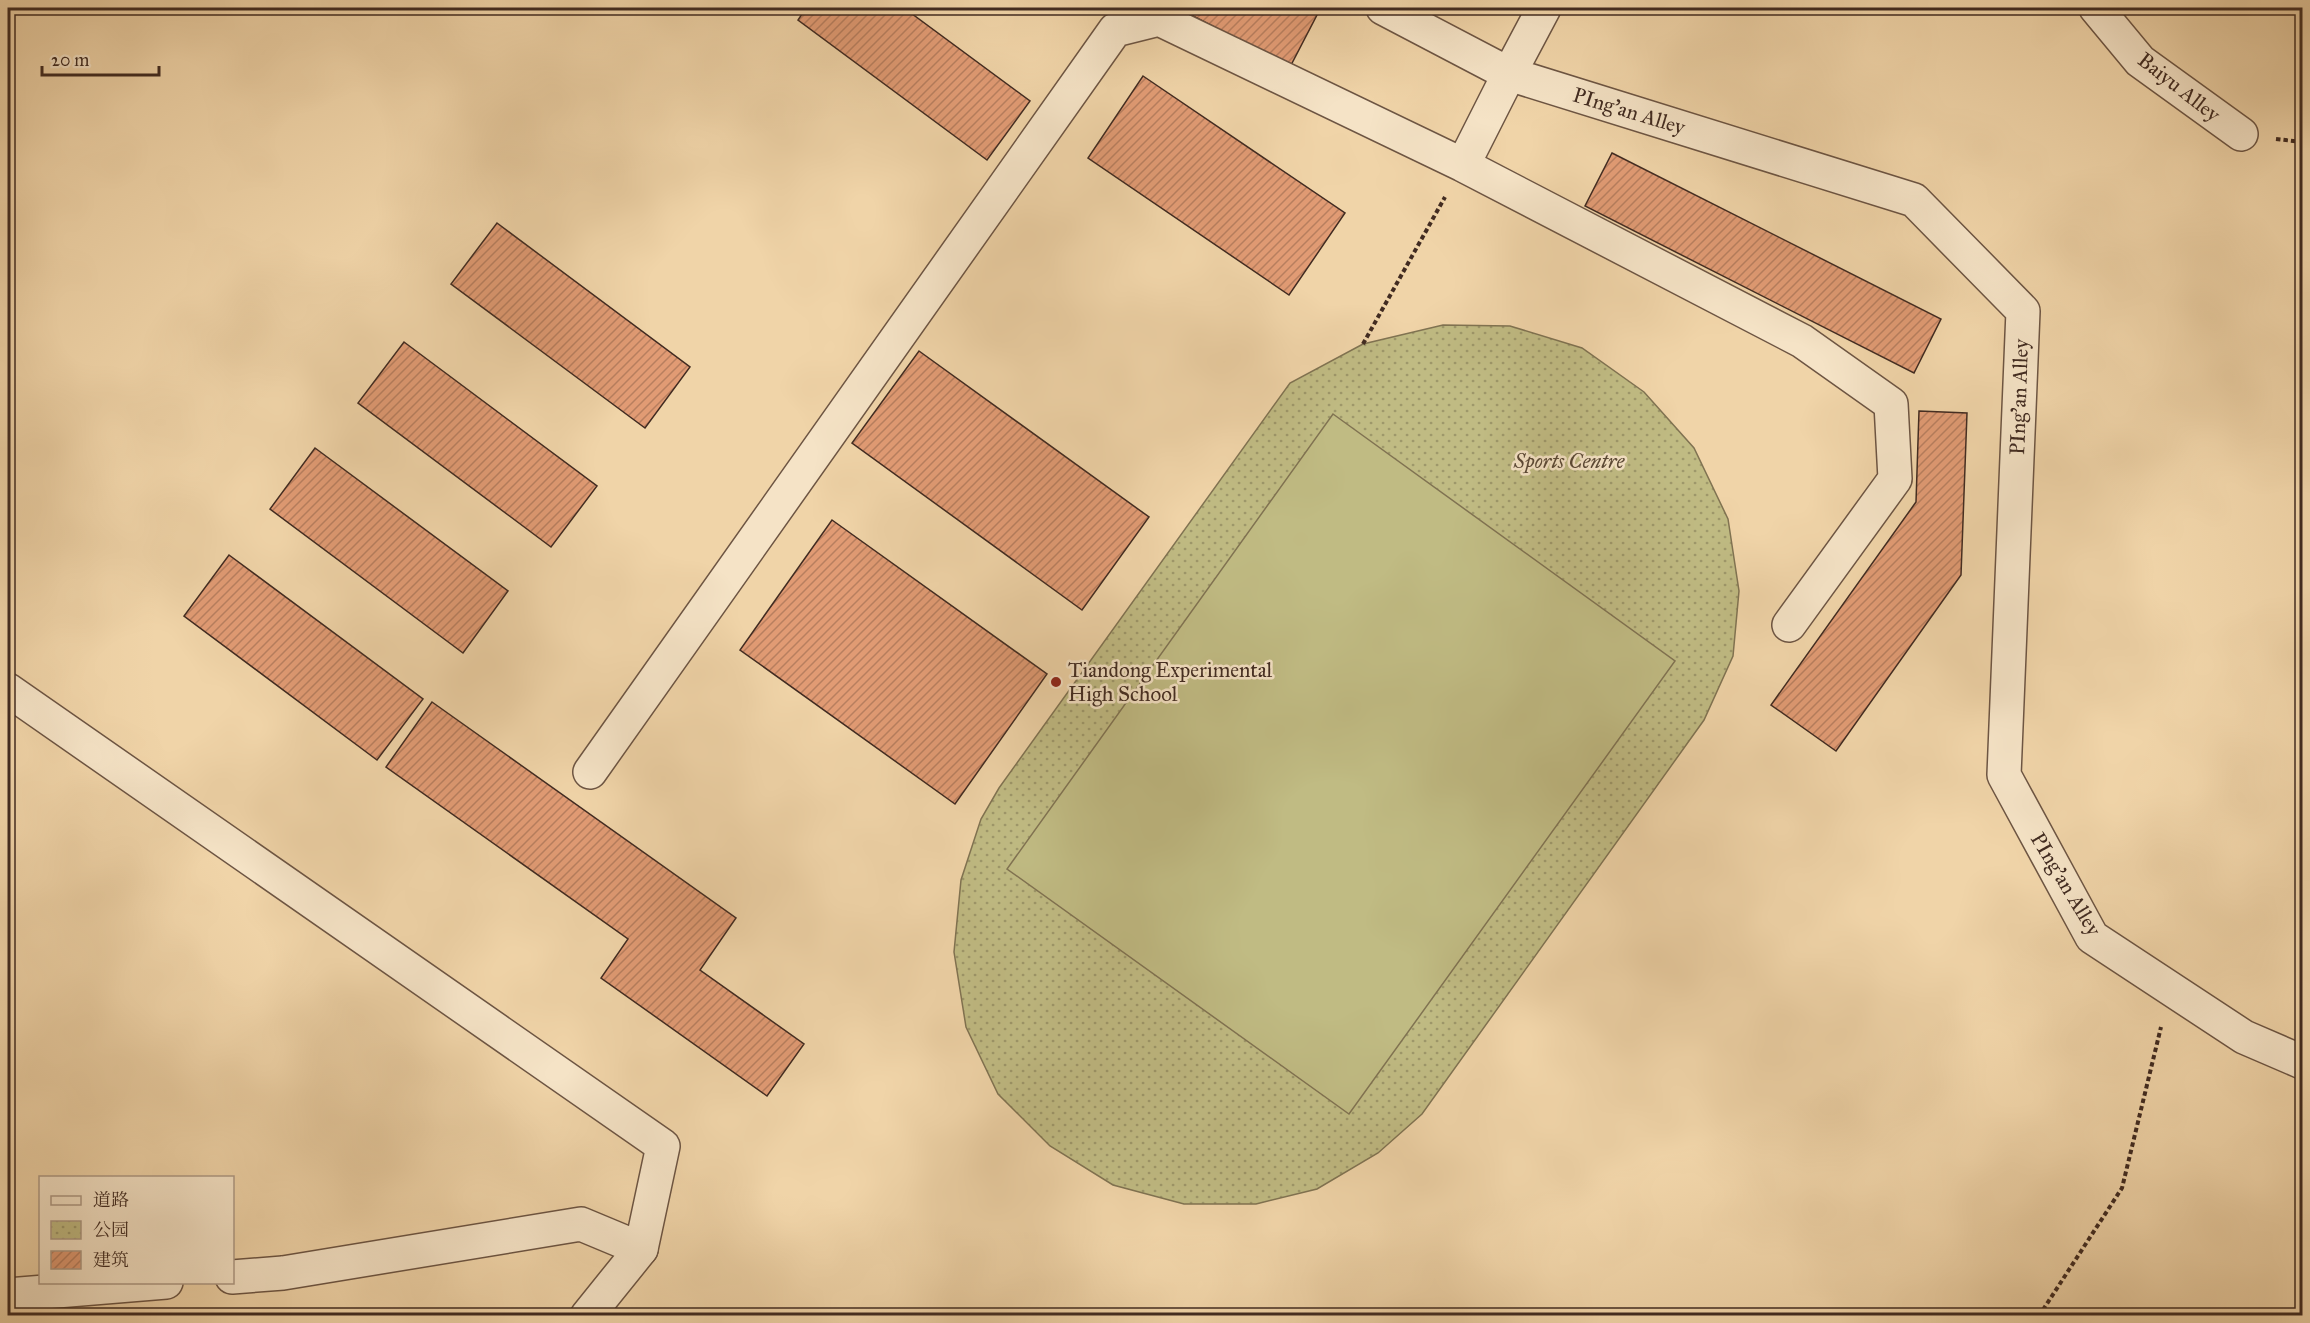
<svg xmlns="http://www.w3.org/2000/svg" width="2310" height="1323" font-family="'IM FELL Great Primer','Noto Serif SC',serif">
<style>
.park{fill:url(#park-dots);stroke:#807352;stroke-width:1.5}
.pitch{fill:#c0bb83;stroke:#807352;stroke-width:1.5}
.building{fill:url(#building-hatch);stroke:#412b21;stroke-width:1.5}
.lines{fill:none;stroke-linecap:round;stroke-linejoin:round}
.minor-casing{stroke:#6d5543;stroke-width:36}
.tertiary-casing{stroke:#6d5543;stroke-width:36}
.path{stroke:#412b21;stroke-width:4;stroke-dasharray:4.5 3;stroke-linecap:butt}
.minor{stroke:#f5e3c6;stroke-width:33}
.tertiary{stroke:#f5e3c6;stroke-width:33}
.poi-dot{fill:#8f2418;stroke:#f5e3c6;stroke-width:2}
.labels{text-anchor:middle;stroke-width:5;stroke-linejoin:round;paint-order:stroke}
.street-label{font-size:21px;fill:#412b21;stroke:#f5e3c6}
.park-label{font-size:21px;font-style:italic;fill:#5a4835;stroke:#f5e3c6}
.poi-label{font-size:21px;fill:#412b21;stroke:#f5e3c6;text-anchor:start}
</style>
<defs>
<pattern id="park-dots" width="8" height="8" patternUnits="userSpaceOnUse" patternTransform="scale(1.5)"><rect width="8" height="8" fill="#c0bb83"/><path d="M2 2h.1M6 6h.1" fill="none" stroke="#9e986b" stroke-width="1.8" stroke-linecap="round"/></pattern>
<pattern id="building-hatch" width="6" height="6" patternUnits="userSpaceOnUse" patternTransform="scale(1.5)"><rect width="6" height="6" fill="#e19b74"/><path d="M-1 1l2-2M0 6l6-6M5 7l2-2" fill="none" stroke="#b87f5f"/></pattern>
</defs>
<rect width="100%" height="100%" fill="#f0d4a8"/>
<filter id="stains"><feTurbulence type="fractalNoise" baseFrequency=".00333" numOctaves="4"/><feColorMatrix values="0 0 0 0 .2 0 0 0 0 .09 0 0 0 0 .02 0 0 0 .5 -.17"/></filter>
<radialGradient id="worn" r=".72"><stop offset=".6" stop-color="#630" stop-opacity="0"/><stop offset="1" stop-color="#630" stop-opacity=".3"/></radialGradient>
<path class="park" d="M1443,325L1510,326L1582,348L1644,392L1694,448L1728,519L1739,591L1733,656L1704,720L1422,1114L1378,1153L1317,1189L1256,1204H1184L1113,1185L1050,1146L998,1094L966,1027L954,952L961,880L981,819L999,788L1290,383L1363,344Z"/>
<path class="pitch" d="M1333,414L1675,661L1349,1114L1007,869Z"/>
<path class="building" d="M806,8H904L1030,101L987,160L798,20Z
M1178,8H1308L1318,13L1290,67Z
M1143,76L1345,213L1289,295L1088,158Z
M1612,153L1941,319L1914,373L1585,206Z
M497,223L690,367L645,428L451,284Z
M404,342L597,486L551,547L358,403Z
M919,351L1149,517L1082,610L852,443Z
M1919,411L1967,413L1961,575L1836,751L1771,705L1916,502Z
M315,448L508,591L463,653L270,509Z
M832,520L1047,674L955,804L740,650Z
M229,555L423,699L377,760L184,616Z
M432,702L736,918L700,970L804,1044L767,1096L601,978L628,939L386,767Z"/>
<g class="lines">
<g class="minor-casing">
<path id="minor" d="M2096,8L2140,61L2241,134
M1509,74L1463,165L1802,341L1891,404L1895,479L1789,625
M590,772L1115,30L1159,19L1463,165
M232,1277L283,1273L581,1224L641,1249
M8,1295L166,1282"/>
</g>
<g class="tertiary-casing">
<path id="tertiary" d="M1383,8L1509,74L1914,200L2023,311L2004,775L2092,937L2244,1037L2302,1062
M1509,74L1544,8
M8,690L663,1146L641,1249L587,1316"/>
</g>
<path class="path" d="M2276,139L2302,142
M1363,344L1445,197
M2039,1316L2122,1188L2161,1027"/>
<use href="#minor" class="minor"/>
<use href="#tertiary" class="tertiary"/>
</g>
<circle class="poi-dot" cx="1056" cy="682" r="6"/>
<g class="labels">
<g class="street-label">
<text transform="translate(2179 87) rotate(38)" y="7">Baiyu Alley</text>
<text transform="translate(1629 111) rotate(17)" y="7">PIng'an Alley</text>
<text transform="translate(2019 397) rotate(-88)" y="7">PIng'an Alley</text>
<text transform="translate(2066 884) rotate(59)" y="7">PIng'an Alley</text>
</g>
<g class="park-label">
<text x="1569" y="468">Sports Centre</text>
</g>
<g class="poi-label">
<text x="1068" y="677">Tiandong Experimental<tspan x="1068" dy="24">High School</tspan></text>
</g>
</g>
<rect width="2310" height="1323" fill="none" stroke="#f0d4a8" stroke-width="30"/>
<rect x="9" y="9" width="2292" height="1305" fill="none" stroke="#412b21" stroke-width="3"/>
<rect x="15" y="15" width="2280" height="1293" fill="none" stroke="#412b21" stroke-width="1.5"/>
<rect x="39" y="1176" width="195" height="108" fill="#f5e3c6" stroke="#ad9984" stroke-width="1.5"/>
<rect x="51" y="1196" width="30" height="9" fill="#f5e3c6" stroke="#ad9984" stroke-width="1.5"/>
<text x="93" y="1206" font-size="18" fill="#412b21">道路</text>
<rect x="51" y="1221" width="30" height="18" fill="url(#park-dots)" stroke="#ad9984" stroke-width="1.5"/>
<text x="93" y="1236" font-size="18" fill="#412b21">公园</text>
<rect x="51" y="1251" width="30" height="18" fill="url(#building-hatch)" stroke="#ad9984" stroke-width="1.5"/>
<text x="93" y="1266" font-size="18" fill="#412b21">建筑</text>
<path d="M42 66v9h117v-9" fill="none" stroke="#412b21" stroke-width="3"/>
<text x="51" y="66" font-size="18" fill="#412b21" stroke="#f5e3c6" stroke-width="4.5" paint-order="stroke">20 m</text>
<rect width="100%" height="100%" filter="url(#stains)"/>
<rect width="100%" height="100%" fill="url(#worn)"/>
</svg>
